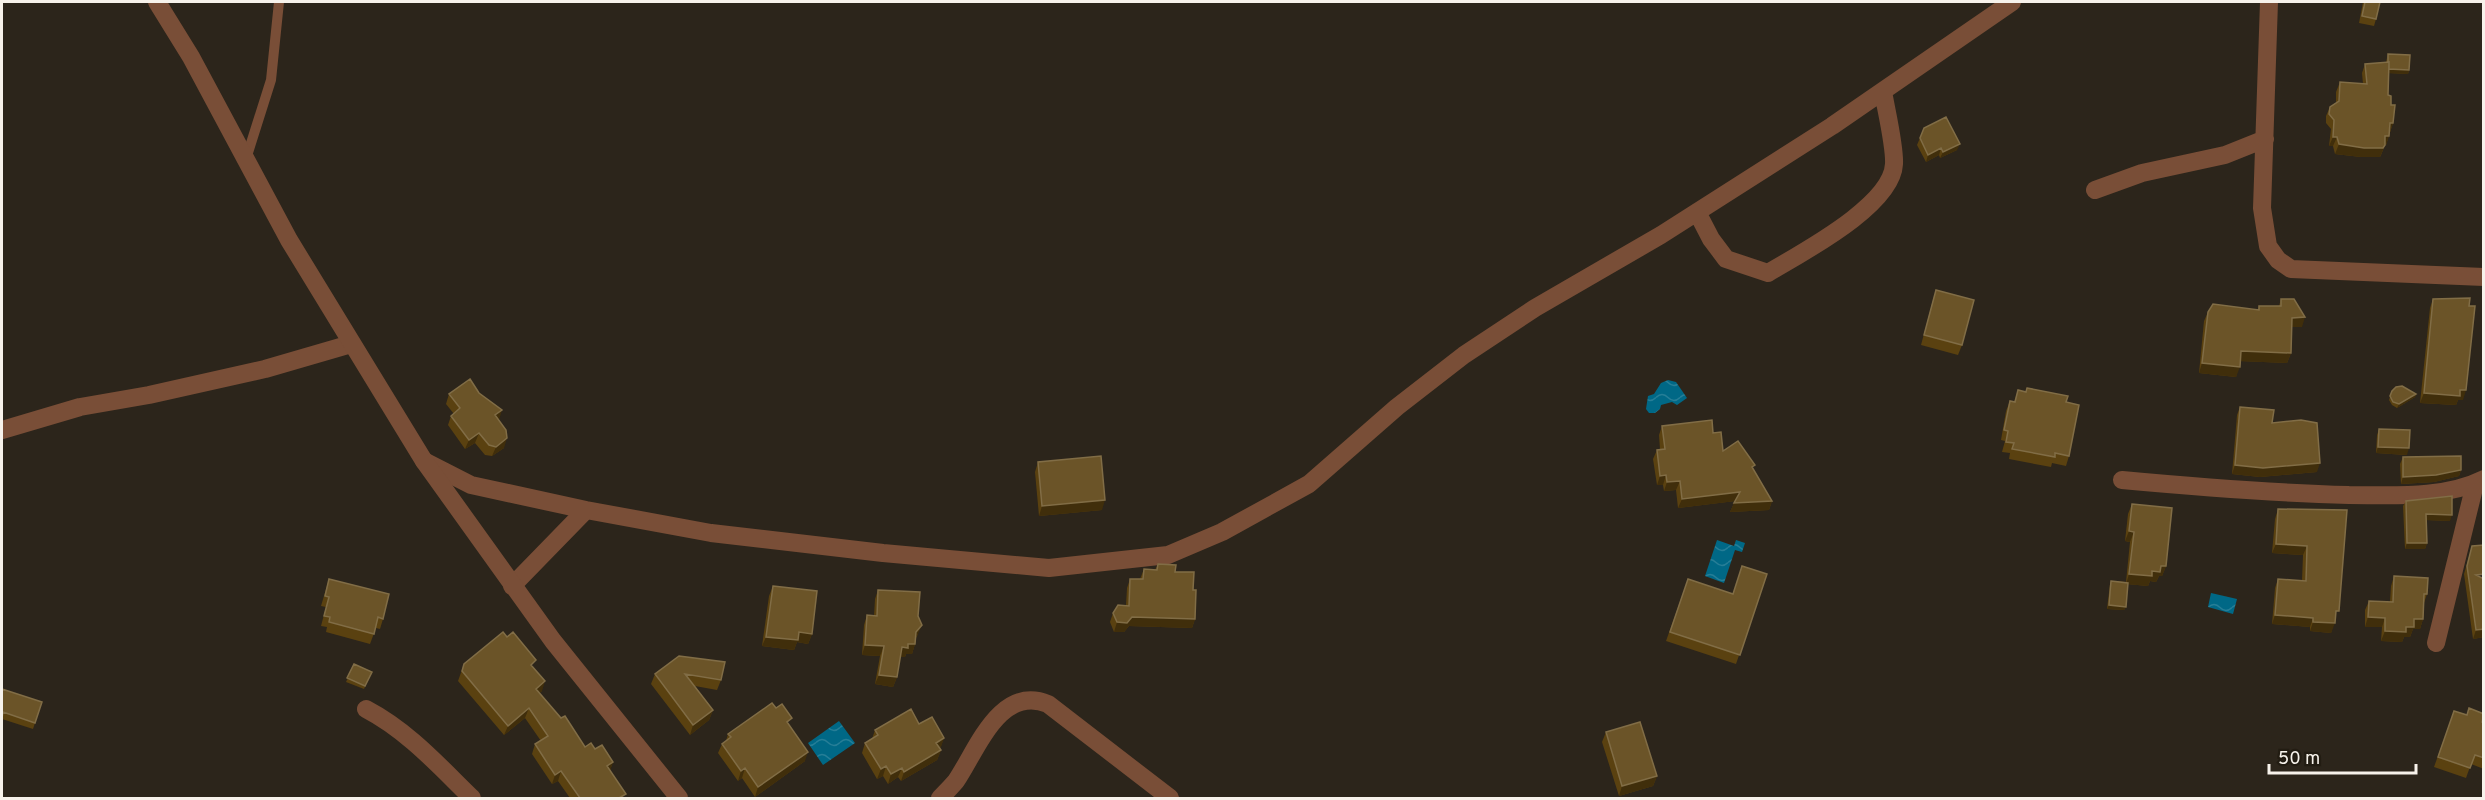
<svg xmlns="http://www.w3.org/2000/svg" width="2485" height="800" font-family="Overpass,sans-serif">
<style>
.water{fill:url(#water-waves)}
.lines{fill:none;stroke-linecap:round;stroke-linejoin:round}
.service{stroke:#794e37;stroke-width:10}
.minor{stroke:#794e37;stroke-width:18}
.tertiary{stroke:#794e37;stroke-width:18}
.wall{fill:#5a4110}
.shaded-wall{fill:#402e0b}
.building{fill:#6b5428;stroke:#816d46;stroke-width:1.5}
</style>
<defs>
<pattern id="water-waves" width="16" height="10" patternUnits="userSpaceOnUse" patternTransform="scale(1.5)"><rect width="16" height="10" fill="#006886"/><path d="M0 5q4-4 8 0t8 0" fill="none" stroke="#267e97"/></pattern>
</defs>
<rect width="100%" height="100%" fill="#2c251b"/>
<path class="water" d="M1668,380L1676,382L1687,398L1677,405L1672,402L1661,405L1660,409L1655,413H1649L1646,409L1648,396L1654,394L1661,383Z
M1717,540L1734,546L1736,540L1745,543L1742,552L1735,550L1724,583L1705,576Z
M2211,593L2237,599L2233,614L2208,607Z
M839,721L855,743L823,765L808,743Z"/>
<g class="lines">
<path class="service" d="M246,159L271,80L279,2"/>
<path class="minor" d="M2269,2L2262,208L2268,246L2278,260L2291,269L2484,277
M2095,190L2142,173L2225,155L2265,139
M1697,212L1711,239L1726,259L1768,273C1801,253 1892,206 1894,164C1895,146 1886,110 1883,91
M2,430L80,407L149,395L265,369L351,344
M424,461L471,485L586,510L711,533L883,553L1049,568L1168,555L1222,532L1309,484L1397,407L1464,355L1535,308L1661,235L1832,126L2012,2
M2122,480C2197,487 2273,493 2349,495C2392,495 2444,499 2484,479
M512,586L586,510
M2436,643L2475,484
M366,709C408,731 439,766 472,798
M940,798C945,793 951,787 956,781C977,750 1000,684 1048,704L1170,798"/>
<path class="tertiary" d="M157,2L191,57L289,240L424,461L553,641L679,798"/>
</g>
<path class="wall" d="M2363,2H2380L2376,19L2374,26L2359,23Z
M2388,54L2409,70L2408,74L2389,73L2388,95L2391,105L2393,123L2386,145H2385L2381,155L2380,157H2361L2335,154L2333,146H2329L2331,129L2326,123V116L2330,107L2336,103V92L2340,82L2363,84L2362,73L2365,64L2386,62Z
M1920,138L1957,150L1940,158L1939,155L1926,162L1917,145Z
M1936,290L1962,345L1958,355L1921,345L1933,300Z
M2281,299L2302,327H2292L2291,353L2287,363L2240,361L2236,377L2199,373L2204,321L2208,312L2258,309L2259,306H2279Z
M2433,299L2463,400H2458L2456,405L2420,403L2430,308Z
M2027,388L2066,402L2069,456L2066,466L2052,463L2051,467L2009,459L2010,453L2002,452L2005,441L2001,440L2006,411L2010,401L2014,402L2018,390L2026,392Z
M2392,391L2416,394L2415,397L2397,408L2392,405L2389,400Z
M449,394L498,420L504,448L492,456L485,455L475,443L465,449L448,425L451,416L454,414L446,404Z
M2240,407L2272,423L2317,472L2260,477L2232,474L2237,415Z
M1662,426L1713,433L1723,451L1753,470L1772,501L1769,510L1730,512L1735,501L1678,508L1676,490L1664,491L1663,485H1657L1653,459L1657,450L1660,449L1659,435Z
M2379,429L2407,455L2376,453L2377,435Z
M2403,457L2461,470L2459,476L2434,482L2401,484L2400,464Z
M1038,462L1102,510L1039,516L1035,472Z
M2406,501L2450,521L2427,520V543L2425,549H2405L2403,506Z
M2132,504L2166,566L2162,576H2159L2156,582L2150,581L2148,586L2127,584L2126,607L2124,610L2107,609L2110,584L2111,581L2126,582L2130,542L2125,541L2128,514Z
M2278,509L2347,510L2335,620L2331,633L2310,631V627L2272,624L2275,588L2278,579L2302,581L2303,555L2272,553L2275,519Z
M2472,546L2484,637L2473,639L2464,574Z
M1158,564L1175,572L1193,590L1195,619L1192,628L1129,626L1124,632H1114L1110,622L1113,613L1126,605L1127,588L1130,579H1140L1144,569L1155,570Z
M1767,574L1736,664L1666,641L1688,579L1732,594Z
M2394,576L2427,594L2424,603L2423,619L2420,629H2413L2410,637H2404L2402,642L2381,641L2382,627H2365V610L2369,601L2390,602L2391,586Z
M329,579L383,619L380,629L376,628L370,644L326,632L327,627L321,626L326,607L321,606Z
M773,586L812,634L808,644L797,642L794,650L762,646L769,596Z
M878,590L918,616V634L916,638L915,644L912,654H906L905,657H900L897,677L893,687L875,684L880,656L862,655L864,625L867,615L874,616L875,599Z
M679,656L721,680L717,690L695,686L713,710L709,720L690,735L651,684L655,674Z
M354,664L372,672L364,689L346,682Z
M464,664L534,668L542,691L539,693L585,747L595,749L613,762L610,770L624,798H570L558,781L552,784L532,754L535,744L541,741L525,718L504,735L458,681Z
M2,689L42,702L33,729L2,719Z
M776,708L790,726L805,761L755,797L742,778L738,781L718,753L722,744L726,741L728,734Z
M2454,711L2484,723V769L2471,764L2466,778L2434,767Z
M919,724L944,738L940,748L941,750L937,760L901,781L898,777L888,784L883,776L877,779L862,753L865,743L872,739L875,730Z
M1606,732L1657,776L1653,786L1619,796L1602,742Z"/>
<path class="shaded-wall" d="M2387,69L2409,70L2408,74L2386,73Z
M2390,123H2393L2390,132Z
M2385,136H2389L2386,145H2382Z
M2333,137H2337L2333,146H2329Z
M1960,144L1957,150L1940,158L1943,152Z
M2339,144L2385,145L2380,157H2361L2335,154Z
M1941,148L1939,155L1926,162L1928,155Z
M2305,317L2302,327H2289L2292,318Z
M2241,351L2291,353L2287,363L2238,361Z
M2202,363L2240,367L2236,377L2199,373Z
M2460,390H2466L2463,400H2458L2456,405L2420,403L2424,393Z
M2416,394L2415,397L2397,408L2399,404Z
M502,410L499,420L491,425L495,415Z
M479,433L475,443L465,449L469,440Z
M507,438L504,448L492,456L496,447Z
M2378,447L2409,448L2407,455L2376,453Z
M2320,463L2317,472L2260,477L2232,474L2235,465Z
M2461,470L2459,476L2434,482L2401,484L2403,477Z
M1666,475L1663,485H1657L1660,476Z
M1680,481L1676,490L1664,491L1667,482Z
M1740,492L1736,501L1678,508L1682,499Z
M1105,500L1102,510L1039,516L1042,506Z
M1772,501L1769,510L1730,512L1734,503Z
M2426,514L2452,515L2450,521L2424,520Z
M2129,531L2134,532L2130,542L2125,541Z
M2407,543H2427L2425,549H2405Z
M2276,544L2307,546L2303,555L2272,553Z
M2161,566H2166L2162,576H2159L2156,582L2150,581L2148,586L2126,584L2129,574L2152,571Z
M2109,605L2126,607L2124,610L2107,609Z
M2275,615L2313,618L2310,627L2272,624Z
M1132,617L1195,619L1192,628L1129,626L1124,632H1114L1117,622Z
M2368,617L2385,618L2382,627H2365Z
M2414,619H2423L2420,629H2413L2410,637H2404L2402,642L2381,641L2385,631L2406,627Z
M2313,622L2335,623L2331,633L2310,631Z
M922,625L918,634L913,642L916,632Z
M2484,629V637L2473,639L2476,630Z
M799,632L812,634L808,644L797,642L794,650L762,646L766,637Z
M908,644H915L912,654H906L905,657H898L902,647Z
M865,645L884,646L880,656L862,655Z
M879,675L897,677L893,687L875,684Z
M545,681L542,691L533,699L536,689Z
M529,708L525,718L504,735L508,726Z
M713,710L709,720L690,735L693,725Z
M944,738L941,747L933,753L936,743Z
M941,750L937,760L901,781L904,772Z
M808,752L805,761L755,797L758,787Z
M613,762L610,771L607,766Z
M886,766L883,776L877,779L881,769Z
M745,768L742,778L738,781L741,771Z
M902,768L898,777L888,784L891,774Z
M561,771L558,781L552,784L555,775Z
M1657,776L1653,786L1619,796L1622,786Z"/>
<path class="building" d="M2365,2H2380L2376,19L2362,16Z
M2388,54L2410,55L2409,70L2389,69V62H2388Z
M2389,62L2388,95L2391,96V105H2395L2393,123H2390L2389,136H2385V145L2383,148H2364L2339,144L2337,137H2333L2334,120L2329,114L2330,107L2339,101L2340,82L2367,84L2365,64Z
M1946,117L1960,144L1943,152L1941,148L1928,155L1920,138L1924,128Z
M1936,290L1974,300L1962,345L1924,335Z
M2470,298L2469,306H2475L2466,390H2460V396L2424,393L2433,299Z
M2281,299H2294L2305,317L2292,318L2291,353L2241,351L2240,367L2202,363L2208,312L2213,304L2259,310V306H2281Z
M470,379L479,393L502,410L495,415L506,430L507,438L496,447L489,445L479,433L469,440L451,416L460,408L449,394Z
M2402,386L2416,394L2399,404L2393,402L2390,396L2392,391L2396,387Z
M2027,388L2068,396L2066,402L2079,405L2069,456L2055,453V457L2012,449L2014,443L2006,442L2008,431L2004,430L2010,401L2015,402L2018,390L2026,392Z
M2240,407L2274,410L2272,423L2301,420L2317,423L2320,463L2263,468L2235,465Z
M1712,420L1713,433L1721,432L1723,451L1738,441L1755,465L1752,467L1772,501L1734,503L1740,492L1682,499L1680,481L1667,482L1666,475L1660,476L1657,450L1665,449L1662,426Z
M2379,429L2410,430L2409,448L2378,447Z
M1101,456L1105,500L1042,506L1038,462Z
M2461,456V470L2436,475L2403,477V457Z
M2452,496V515L2426,514L2427,543H2407L2406,501Z
M2132,504L2172,508L2166,566H2161L2160,572L2152,571V576L2129,574L2134,532L2129,531Z
M2278,509L2347,510L2339,611H2336L2335,623L2313,622V618L2275,615L2278,579L2306,581L2307,546L2276,544Z
M2484,545V574L2476,575L2484,579V629L2476,630L2467,566L2472,546Z
M1158,564L1176,565L1175,572H1194L1193,590H1196L1195,619L1132,617L1127,623L1117,622L1113,613L1118,605L1129,606L1130,579H1143L1144,569L1157,570Z
M1742,566L1767,574L1740,655L1670,632L1688,579L1733,594Z
M2394,576L2428,578L2427,594H2424L2423,619H2414V627H2406V632L2385,631V618L2368,617L2369,601L2393,602Z
M329,579L389,594L383,619L378,617L374,634L329,622L330,617L324,616L329,597L325,596Z
M2111,581L2128,583L2126,607L2109,605Z
M773,586L817,591L812,634L799,632L798,640L766,637Z
M878,590L920,592L918,616L922,625L916,632L915,644H908V648L902,647L897,677L879,675L884,646L865,645L867,615L877,616Z
M503,632L507,637L513,632L536,660L531,665L545,681L536,689L561,718L565,716L585,747L591,743L595,749L602,745L613,762L607,766L626,794L619,798H580L561,771L555,775L535,744L548,736L529,708L508,726L462,671L464,664Z
M679,656L725,662L721,680L685,674L713,710L693,725L655,674Z
M354,664L372,672L365,686L347,678Z
M2,689L42,702L35,723L3,712L2,718Z
M772,703L776,708L782,704L792,718L787,722L808,752L758,787L745,768L741,771L722,744L731,737L728,734Z
M2469,708L2484,714L2482,722L2484,723V758L2475,755L2470,768L2438,757L2454,711L2467,715Z
M911,709L919,724L932,717L944,738L936,743L941,750L904,772L902,768L891,774L886,766L881,769L865,743L878,735L875,730Z
M1640,722L1657,776L1622,786L1606,732Z"/>
<rect width="2485" height="800" fill="none" stroke="#f7f2eb" stroke-width="6"/>
<path d="M2269 764v9h147v-9" fill="none" stroke="#f7f2eb" stroke-width="3"/>
<text x="2278" y="764" font-size="18" fill="#f7f2eb" stroke="#221c12" stroke-width="4.5" paint-order="stroke">50 m</text>
</svg>
